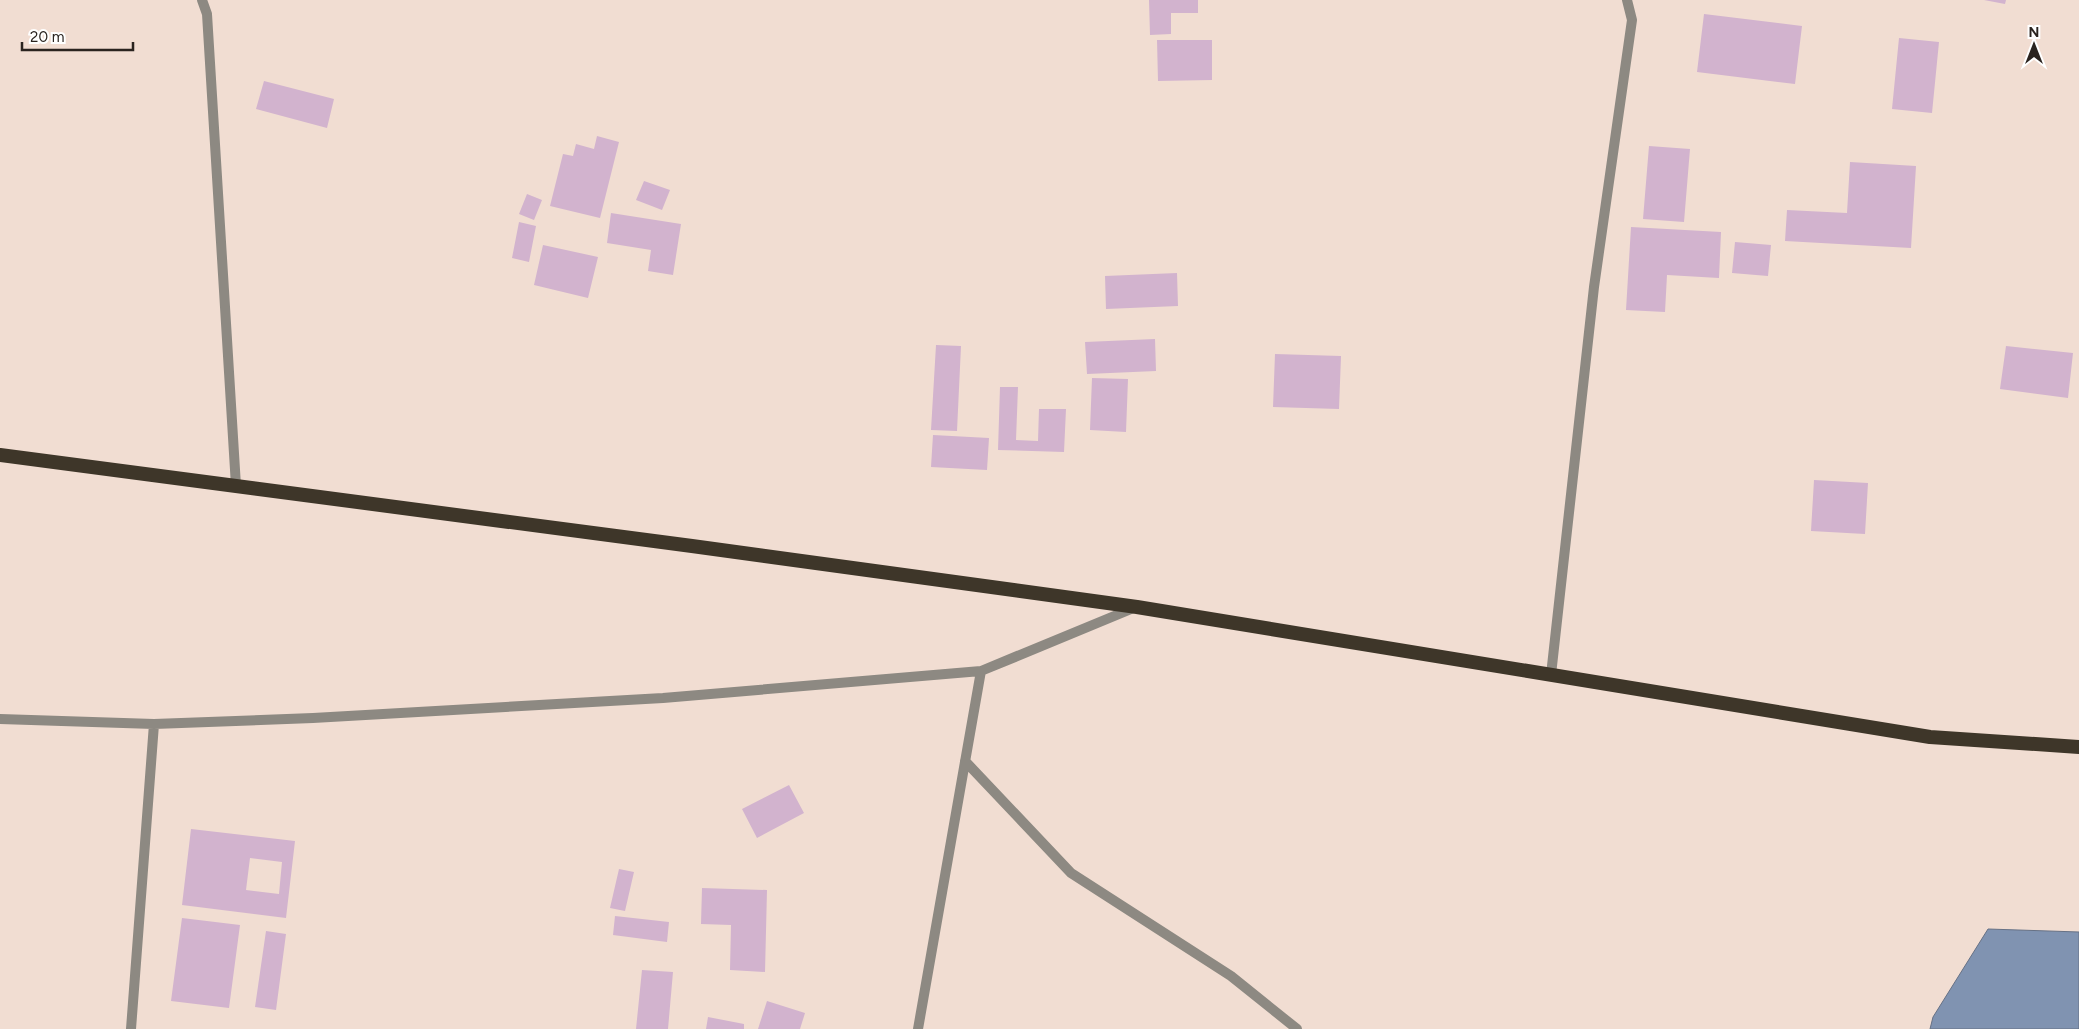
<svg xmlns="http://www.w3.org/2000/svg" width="2079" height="1029" font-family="Figtree,sans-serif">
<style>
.water{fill:#8093b1;stroke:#667185}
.building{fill:#d2b3ce;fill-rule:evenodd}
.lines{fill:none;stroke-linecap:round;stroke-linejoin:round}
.minor{stroke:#8d8982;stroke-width:10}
.trunk{stroke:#3e3629;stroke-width:14}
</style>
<rect width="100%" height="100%" fill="#f1ddd2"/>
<path class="water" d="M1988,929L2079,932V1029H1930L1933,1017Z"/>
<path class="building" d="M1149,0H1198V13H1171V34L1150,35Z
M1984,0H2006L2005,4Z
M1704,14L1802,26L1795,84L1697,72Z
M1899,38L1939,42L1932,113L1892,109Z
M1157,40H1212V80L1158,81Z
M264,81L334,99L327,128L256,109Z
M597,136L619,142L600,218L550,206L563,154L573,156L576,144L594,149Z
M1649,146L1690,149L1684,222L1643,219Z
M1850,162L1916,166L1911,248L1785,241L1787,210L1847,213Z
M644,181L670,190L662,210L636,200Z
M527,194L542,200L534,220L519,214Z
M611,213L681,224L673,275L648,271L651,250L607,243Z
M519,222L536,226L529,262L512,258Z
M1631,227L1721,232L1719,278L1667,275L1665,312L1626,310Z
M1735,242L1771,245L1768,276L1732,273Z
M543,245L598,257L588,298L534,285Z
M1177,273L1178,306L1106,309L1105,276Z
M1155,339L1156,371L1087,374L1085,342Z
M936,345L961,346L957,431L931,430Z
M2006,346L2073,353L2068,398L2000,389Z
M1275,354L1341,356L1339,409L1273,407Z
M1092,378L1128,379L1126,432L1090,430Z
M1000,387H1018L1016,440L1038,441L1039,409H1066L1064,452L998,450Z
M933,435L989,438L987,470L931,467Z
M1814,480L1868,483L1865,534L1811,531Z
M789,785L804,813L757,838L742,809Z
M191,829L295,841L286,918L182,905ZM250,858L282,862L279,894L246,890Z
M619,869L634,872L625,911L610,908Z
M702,888L767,890L765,972L730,970L731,925L701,924Z
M615,916L669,922L667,942L613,935Z
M182,918L240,925L229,1008L171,1001Z
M266,931L286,934L276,1010L255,1007Z
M642,970L673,972L668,1029H636Z
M767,1001L805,1013L800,1029H758Z
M708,1017L744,1024V1029H706Z"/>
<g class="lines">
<path class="minor" d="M202,0L207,14L236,486
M1551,675L1594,287L1632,20L1627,0
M0,719L154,724L313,718L663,698L981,671L1136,607
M965,761L1071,873L1231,976L1297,1029
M131,1029L154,724
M918,1029L981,671"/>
<path class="trunk" d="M0,455L692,546L1137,607L1930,737L2079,747"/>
</g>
<g transform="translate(2034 45)" stroke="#ffffff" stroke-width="4" paint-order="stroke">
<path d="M0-4L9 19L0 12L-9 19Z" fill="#2a231f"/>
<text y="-8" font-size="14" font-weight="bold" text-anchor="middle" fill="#2a231f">N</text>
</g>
<path d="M22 42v8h111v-8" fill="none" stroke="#2a231f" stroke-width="2.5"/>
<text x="30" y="42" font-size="15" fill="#2a231f" stroke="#ffffff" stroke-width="4" paint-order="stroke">20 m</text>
</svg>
